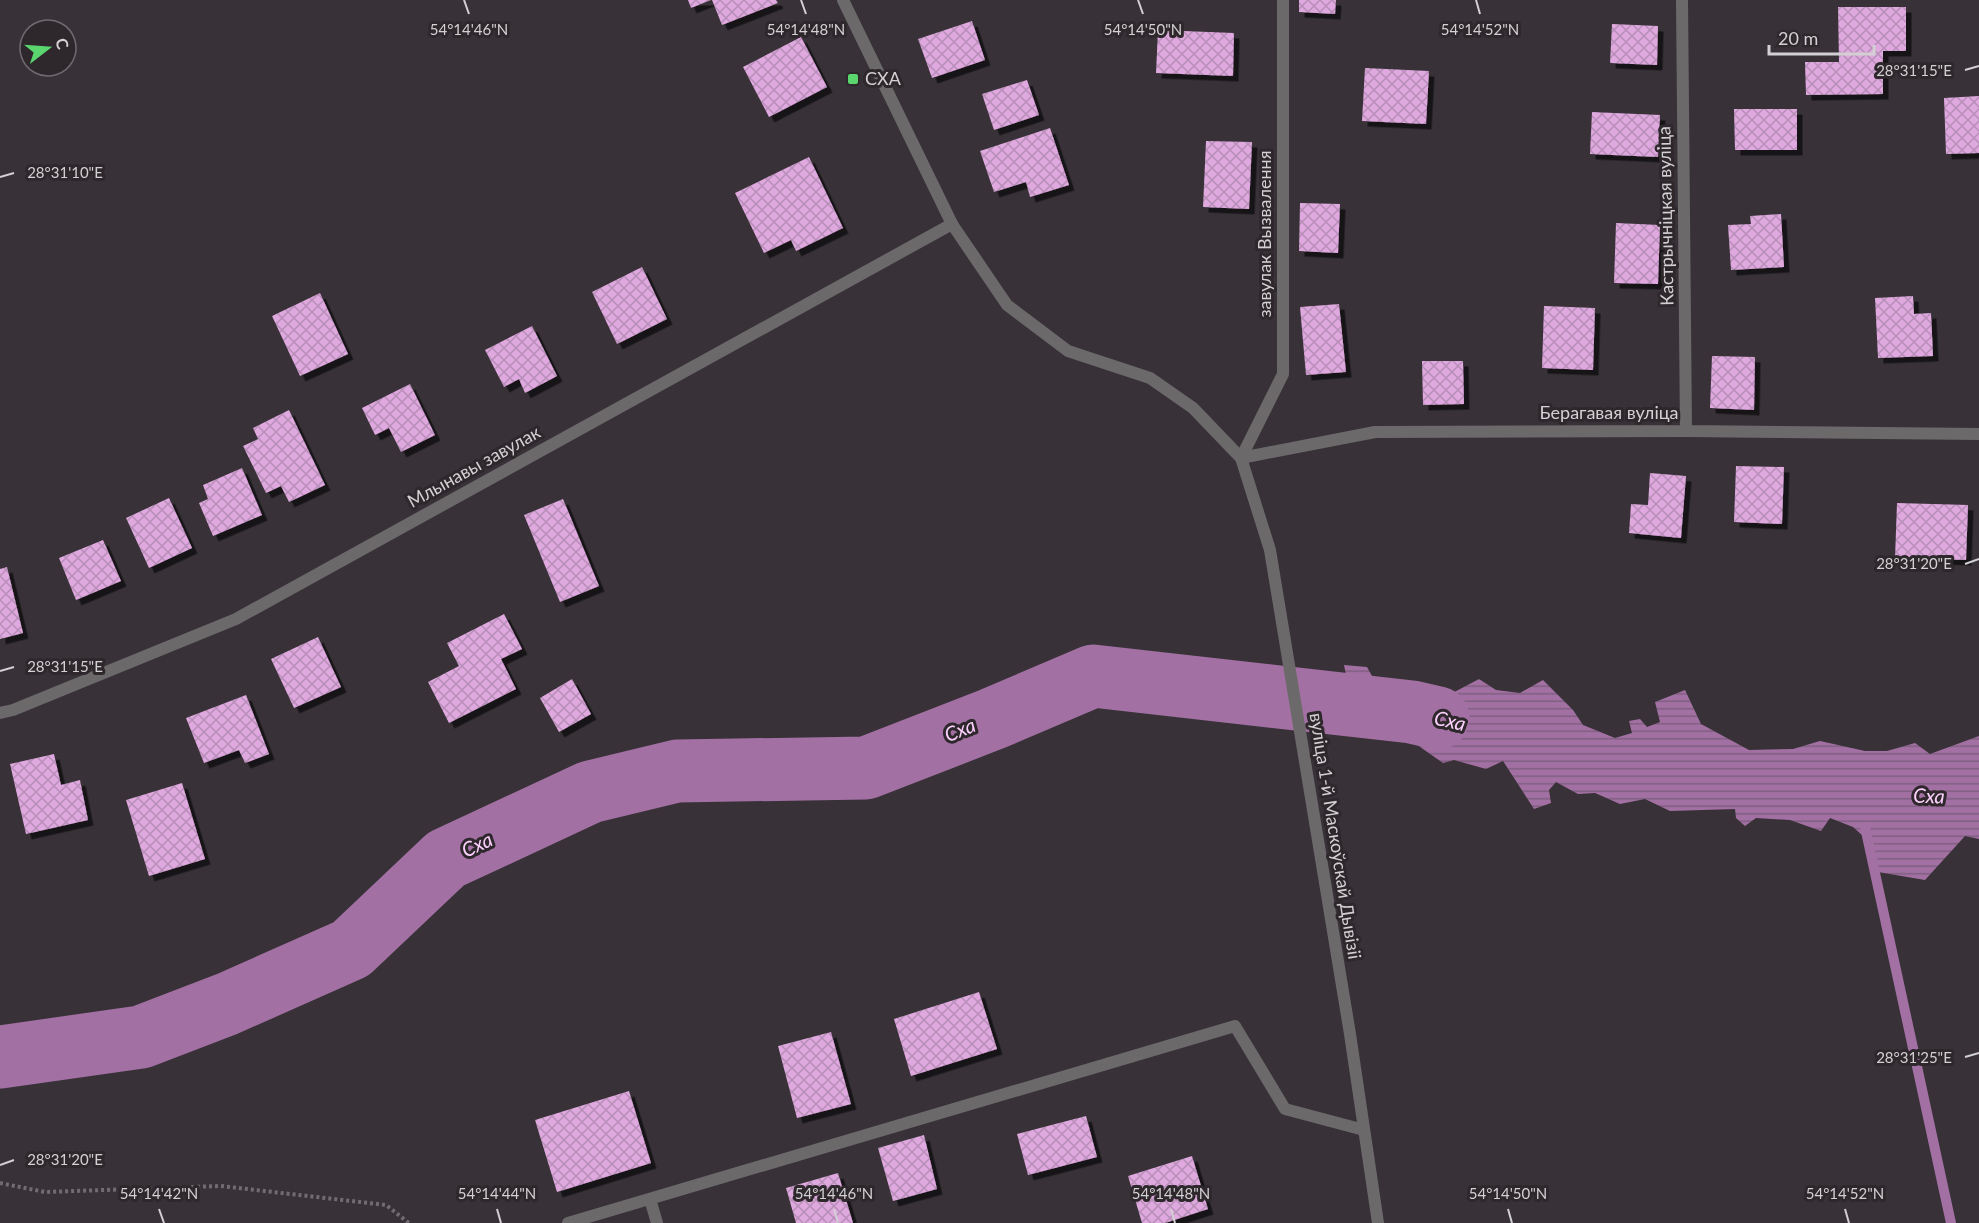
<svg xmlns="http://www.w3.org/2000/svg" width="1979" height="1223" font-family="Lato,sans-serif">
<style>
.water{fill:url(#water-rules)}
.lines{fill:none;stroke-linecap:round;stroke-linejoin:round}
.stream{stroke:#a370a3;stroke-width:10}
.river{stroke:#a370a3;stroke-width:63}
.building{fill:url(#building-cross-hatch);filter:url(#shadow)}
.path{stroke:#716c71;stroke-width:4;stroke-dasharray:3 3;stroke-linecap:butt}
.service{stroke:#6c696b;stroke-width:12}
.minor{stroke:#6c696b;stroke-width:12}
.tertiary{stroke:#6c696b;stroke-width:12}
.ticks{fill:none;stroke:#d3d0d3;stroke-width:2}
.poi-dot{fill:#5bd56e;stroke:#2e282d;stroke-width:2}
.labels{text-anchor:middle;stroke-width:6;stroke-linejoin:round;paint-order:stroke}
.poi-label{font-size:18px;fill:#d3d0d3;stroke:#2e282d;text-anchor:start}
.street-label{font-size:18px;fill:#d3d0d3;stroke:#2e282d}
.water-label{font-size:20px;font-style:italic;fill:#fcd0fc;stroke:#2e282d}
.ticks-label{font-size:15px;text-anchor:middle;fill:#d3d0d3;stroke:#2e282d;stroke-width:6;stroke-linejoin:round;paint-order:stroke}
</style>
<defs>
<pattern id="water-rules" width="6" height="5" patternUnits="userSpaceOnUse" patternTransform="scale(1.5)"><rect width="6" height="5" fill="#a370a3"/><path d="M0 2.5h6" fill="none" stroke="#805e80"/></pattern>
<pattern id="building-cross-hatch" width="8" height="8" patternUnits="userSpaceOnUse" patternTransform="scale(1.5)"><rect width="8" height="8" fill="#dfa9df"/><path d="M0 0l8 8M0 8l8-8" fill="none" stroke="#b78eb7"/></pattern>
<filter id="shadow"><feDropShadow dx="5.5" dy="5.5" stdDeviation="0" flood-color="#0009"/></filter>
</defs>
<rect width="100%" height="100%" fill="#383238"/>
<path class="water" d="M1344,665L1367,667L1383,696L1416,699L1443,698L1479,679L1496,690L1520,693L1543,680L1573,710L1583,725L1615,738L1632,733L1629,721L1640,719L1647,727L1660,722L1655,702L1685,690L1701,724L1749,750L1793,749L1820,741L1865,751H1887L1915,743L1930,754L1979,736V839L1965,836L1925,880L1872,871V844L1853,827L1830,818L1821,831L1790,820L1756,818L1745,826L1736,818L1735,809L1670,811L1645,799L1620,804L1595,793L1578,794L1556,782L1549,790L1551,803L1534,809L1503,761L1486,769L1454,760L1443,763L1386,723L1355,718Z"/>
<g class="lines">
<path class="stream" d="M1865,827L1951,1223"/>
<path class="river" d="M0,1057L141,1037L227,1004L351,949L446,859L590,792L677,771L866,768L992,719L1093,676L1412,712L1438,718"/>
</g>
<path class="building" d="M688,0H711L691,8Z
M712,0H776L778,3L722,25Z
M1299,0H1336L1335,14L1299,12Z
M1838,7H1906V51H1883V94L1806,95L1805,62H1839Z
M972,21L985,60L932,78L918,39Z
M1612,24L1658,26L1657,65L1610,63Z
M1158,30L1234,33L1233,76L1156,73Z
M801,37L827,87L769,117L743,67Z
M1365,68L1429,71L1426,124L1362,121Z
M1027,80L1039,115L994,130L982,94Z
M1979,96V153L1946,154L1944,98Z
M1734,109H1797V150H1735Z
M1592,112L1660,115L1658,157L1590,154Z
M1050,128L1069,185L1030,197L1026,182L994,192L980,151Z
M1206,141L1252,142L1249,209L1203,207Z
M809,157L843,228L796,251L791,240L764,253L735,193Z
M1300,203L1340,204L1338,253L1299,251Z
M1781,214L1784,267L1731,270L1728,225L1751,224L1750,216Z
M1616,223L1660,225L1658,284L1614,283Z
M642,267L667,319L617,344L592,292Z
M320,293L348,354L300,376L272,316Z
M1913,296L1914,314L1931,313L1933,356L1878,358L1875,298Z
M1339,304L1346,372L1306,375L1300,307Z
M1544,306L1595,308L1593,370L1542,368Z
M532,326L557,376L525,393L519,379L504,387L485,350Z
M1712,356L1755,357L1754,410L1710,408Z
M1422,361H1463L1464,404L1423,405Z
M410,384L435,435L401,452L389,428L375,435L362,408Z
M289,410L325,485L289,502L281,486L266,493L243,446L258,439L253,428Z
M1736,466L1784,467L1782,524L1734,522Z
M242,468L262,515L213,536L199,503L208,499L203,485Z
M1650,473L1686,476L1681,538L1629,533L1631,504L1648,505Z
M169,498L192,548L149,568L126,518Z
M563,499L599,586L560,602L524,515Z
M1897,503L1968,505L1966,560L1895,558Z
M103,540L121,581L76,600L59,558Z
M7,567L23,633L0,639V569Z
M504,614L522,649L501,659L516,689L449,723L428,682L459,666L447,643Z
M318,637L341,687L294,708L271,659Z
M572,679L591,714L559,732L540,698Z
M246,695L269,754L245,763L239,750L204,763L186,718Z
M54,754L61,785L80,780L88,820L26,834L10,764Z
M182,783L205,859L149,876L126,800Z
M979,992L997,1049L911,1076L894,1019Z
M831,1032L851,1104L797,1118L778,1046Z
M629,1091L651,1163L557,1192L535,1120Z
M1086,1116L1097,1157L1028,1175L1017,1134Z
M924,1135L937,1189L893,1201L878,1148Z
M1192,1156L1208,1209L1165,1223H1142L1128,1176Z
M838,1173L853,1223H796L786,1188Z"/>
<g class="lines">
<path class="path" d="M0,1183L45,1192L221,1186L386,1205L409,1223"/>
<path class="service" d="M650,1199L657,1223
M568,1223L1235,1026L1285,1109L1364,1130"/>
<path class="minor" d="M1682,0L1686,431
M1241,458L1375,432L1686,431L1979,434
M1241,458L1283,374V0
M0,713L13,710L236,619L952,224"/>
<path class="tertiary" d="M843,0L952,224L1007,305L1068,351L1150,378L1193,408L1241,458L1270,550L1350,1034L1378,1223"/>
</g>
<path class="ticks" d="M464,0L469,14M801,0L806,14M1138,0L1143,14M1476,0L1480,14M1965,70L1979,66M0,177L14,173M1965,564L1979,559M0,671L14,667M1965,1057L1979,1053M0,1165L14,1160M159,1209L164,1223M497,1209L501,1223M834,1209L838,1223M1171,1209L1175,1223M1508,1209L1512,1223M1845,1209L1849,1223"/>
<rect class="poi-dot" x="847" y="73" width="12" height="12" rx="3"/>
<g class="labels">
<g class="poi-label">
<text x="865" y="85">СХА</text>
</g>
<g class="street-label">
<text transform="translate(1666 216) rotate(-91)" y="6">Кастрычніцкая вуліца</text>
<text transform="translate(1265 234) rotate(-90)" y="6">завулак Вызвалення</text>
<text x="1609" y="419">Берагавая вуліца</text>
<text transform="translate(474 467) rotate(-29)" y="6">Млынавы завулак</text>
<text transform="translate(1335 836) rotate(81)" y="6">вуліца 1-й Маскоўскай Дывізіі</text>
</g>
<g class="water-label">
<text transform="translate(1450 721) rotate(13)" y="7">Сха</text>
<text transform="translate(960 730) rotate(-22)" y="7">Сха</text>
<text transform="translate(1929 796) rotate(2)" y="7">Сха</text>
<text transform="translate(477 845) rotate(-25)" y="7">Сха</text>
</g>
</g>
<g class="ticks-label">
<text x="469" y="35">54°14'46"N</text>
<text x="806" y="35">54°14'48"N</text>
<text x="1143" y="35">54°14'50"N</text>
<text x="1480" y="35">54°14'52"N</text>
<text x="1914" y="76">28°31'15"E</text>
<text x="65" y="178">28°31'10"E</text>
<text x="1914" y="569">28°31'20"E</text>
<text x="65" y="672">28°31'15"E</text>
<text x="1914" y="1063">28°31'25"E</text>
<text x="65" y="1165">28°31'20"E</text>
<text x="159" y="1199">54°14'42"N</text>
<text x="497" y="1199">54°14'44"N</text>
<text x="834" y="1199">54°14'46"N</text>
<text x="1171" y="1199">54°14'48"N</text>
<text x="1508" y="1199">54°14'50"N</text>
<text x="1845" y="1199">54°14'52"N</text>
</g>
<g transform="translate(48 48) rotate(73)"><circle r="28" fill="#2e282d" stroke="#706b6f" stroke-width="1.5"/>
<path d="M0-4.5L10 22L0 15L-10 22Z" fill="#5bd56e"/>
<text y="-9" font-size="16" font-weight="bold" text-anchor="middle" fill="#d3d0d3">С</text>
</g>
<path d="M1769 45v9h105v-9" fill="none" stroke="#d3d0d3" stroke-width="3"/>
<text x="1778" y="45" font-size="18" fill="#d3d0d3" stroke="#2e282d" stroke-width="4.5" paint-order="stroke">20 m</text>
</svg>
